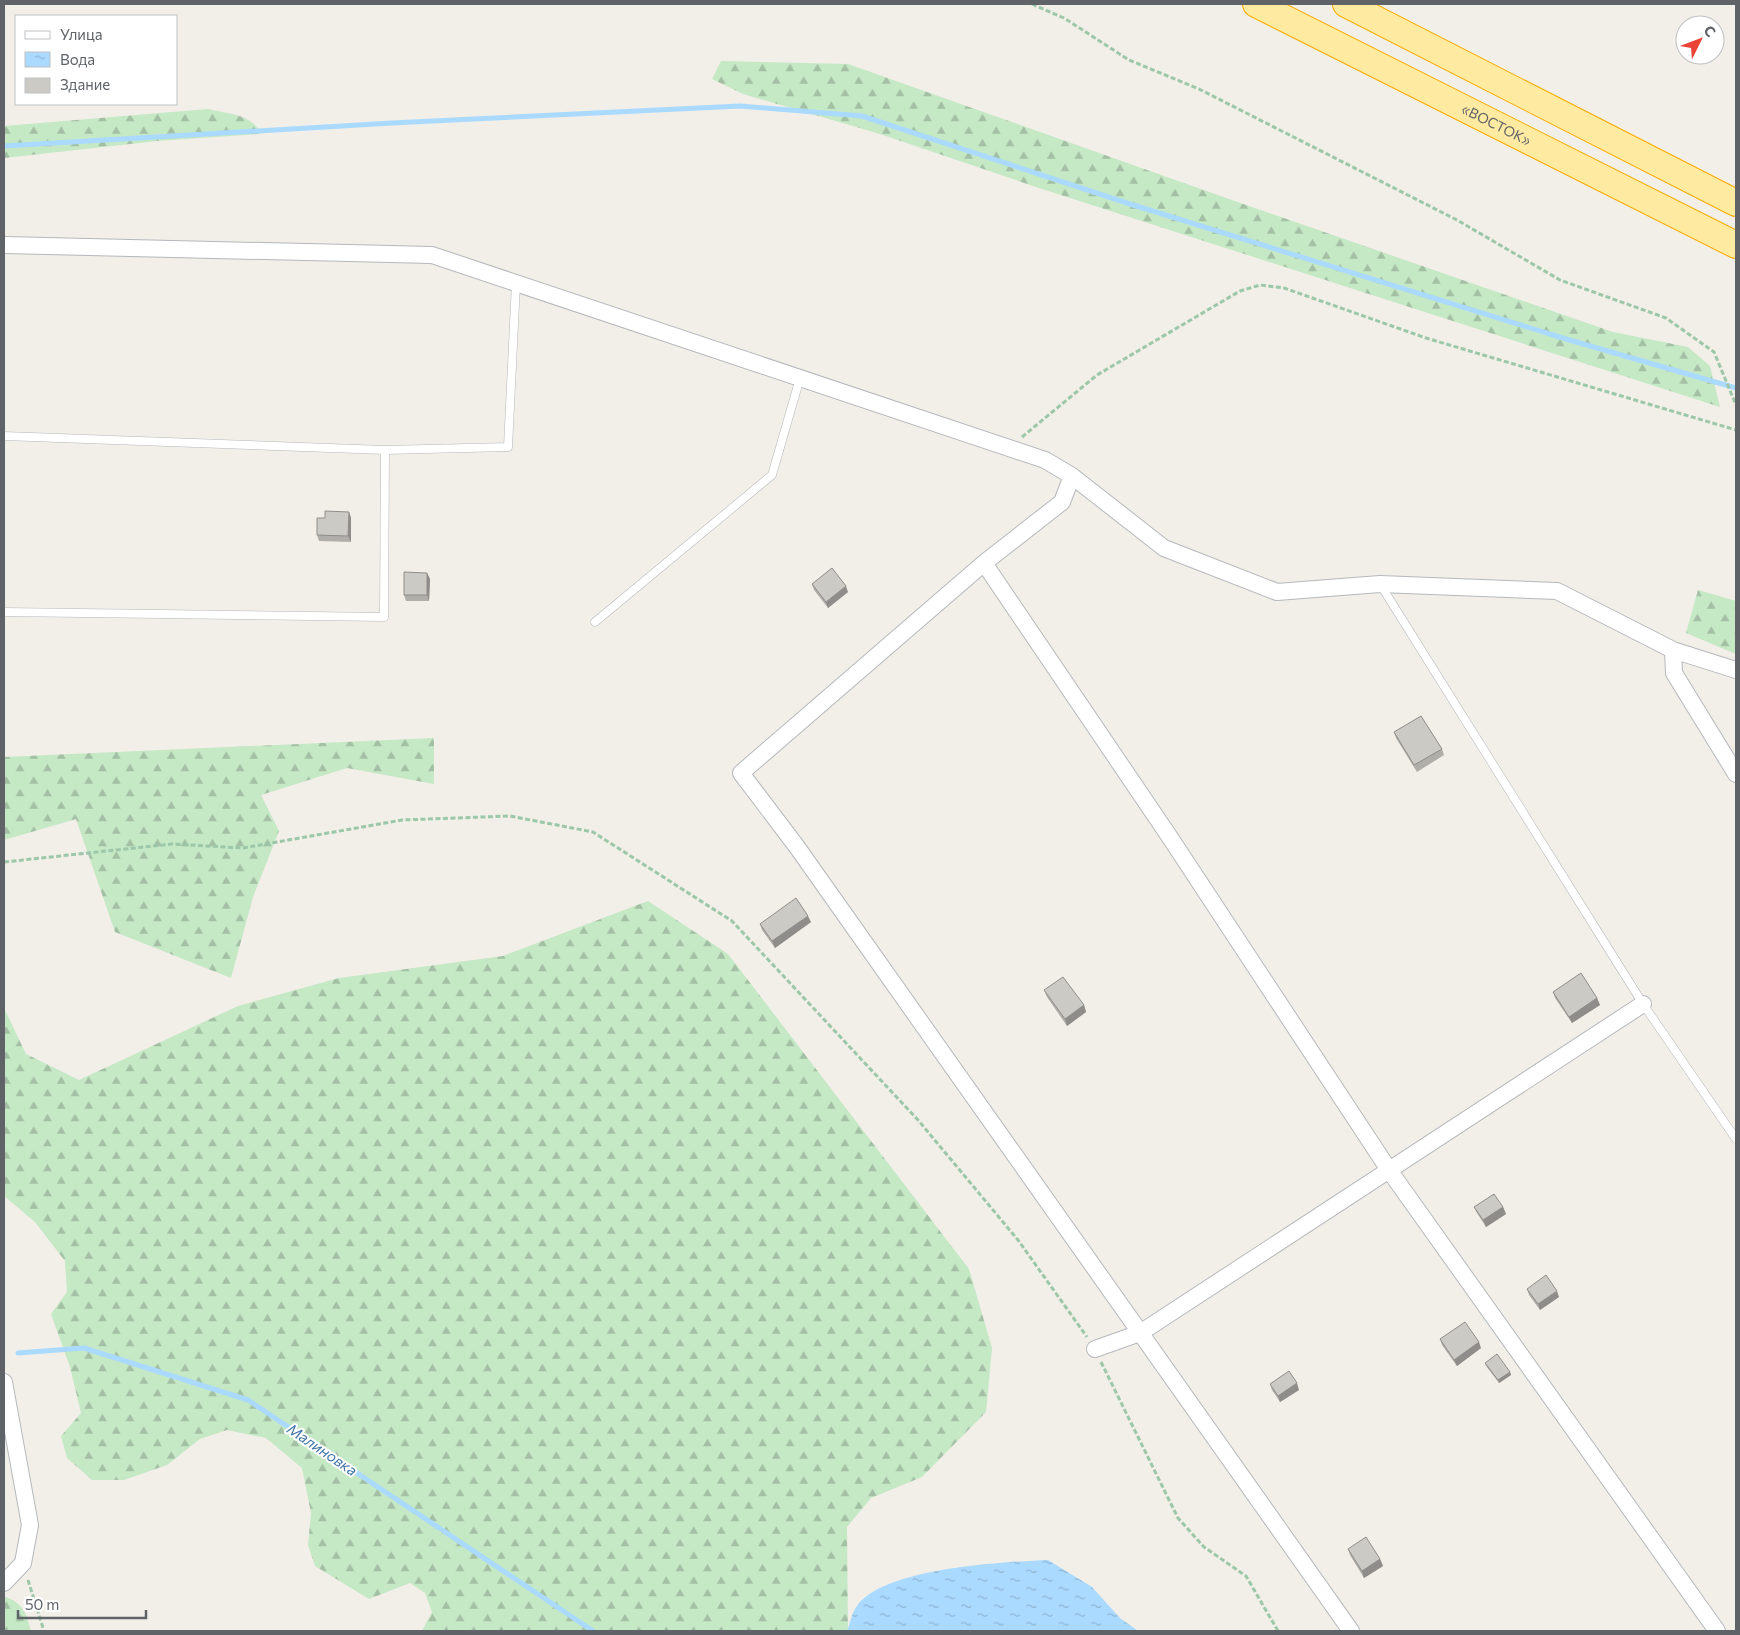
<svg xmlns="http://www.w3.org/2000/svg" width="1740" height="1635" font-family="Commissioner,sans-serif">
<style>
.forest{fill:url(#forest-firs)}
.water{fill:url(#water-ripples)}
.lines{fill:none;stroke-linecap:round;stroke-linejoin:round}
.stream{stroke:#aadaff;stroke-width:5}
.service-casing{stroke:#b5b8bc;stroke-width:9}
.minor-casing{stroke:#b5b8bc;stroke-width:18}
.trunk-casing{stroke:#f9ab00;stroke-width:28}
.path{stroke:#9cc7a9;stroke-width:3;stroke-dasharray:5 2.5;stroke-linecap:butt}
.service{stroke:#fff;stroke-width:8}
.minor{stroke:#fff;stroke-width:16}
.trunk{stroke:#feeaa1;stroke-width:26}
.wall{fill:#afaea9}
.shaded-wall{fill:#8f8d8a}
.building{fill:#cccac5;stroke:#8f8d8a}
.labels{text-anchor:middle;stroke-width:4;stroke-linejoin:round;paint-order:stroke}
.street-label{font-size:14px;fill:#5f6368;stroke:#fff}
.water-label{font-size:15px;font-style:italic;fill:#4174aa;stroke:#fff}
</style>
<defs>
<pattern id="forest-firs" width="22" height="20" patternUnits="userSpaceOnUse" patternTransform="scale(1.25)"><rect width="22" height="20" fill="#c5e8c5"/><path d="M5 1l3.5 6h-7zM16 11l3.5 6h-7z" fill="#a3c0a4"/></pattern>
<pattern id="water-ripples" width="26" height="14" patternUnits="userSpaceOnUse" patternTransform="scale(1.25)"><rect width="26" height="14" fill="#aadaff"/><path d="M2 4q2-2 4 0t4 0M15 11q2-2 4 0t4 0" fill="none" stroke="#8eb4d2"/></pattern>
</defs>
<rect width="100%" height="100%" fill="#f1efe8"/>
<path class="forest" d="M721,61L848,64L1246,205L1613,332L1688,347L1710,366L1720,407L1039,188L880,134L743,94L712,79Z
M208,109C227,114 254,114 260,134L157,141L4,158V126Z
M1698,590L1736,601V654L1686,633Z
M434,738V784L347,768L261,795L279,831L253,897L231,978L115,932L76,819L4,840V757Z
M648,901L728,954L969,1269L992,1348L986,1412L922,1477L871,1498L847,1527L848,1631H422L432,1612L425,1593L410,1583L369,1599L315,1566L308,1545L311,1513L302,1468L266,1438L227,1430L200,1439L167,1465L124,1480H92L67,1458L61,1436L81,1413L70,1367L51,1314L67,1292L65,1261L35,1222L4,1196V1008L26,1054L79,1080L238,1006L339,978L503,956Z
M5,1597C23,1602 27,1615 31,1631H4Z"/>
<path class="water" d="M1048,1560L1092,1587L1120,1618L1138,1631H847C850,1624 852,1612 857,1606C884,1568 1002,1562 1048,1560Z"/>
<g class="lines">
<path class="stream" d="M4,146L392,123L740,106L862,116L1130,204L1566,339L1736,388
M18,1353L84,1348L248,1400L593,1631"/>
<g class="service-casing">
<path id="service" d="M4,436L385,450L508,447L516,283
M1380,584L1643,1004L1736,1139
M4,612L384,617L385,450
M595,622L772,475L800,378"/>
</g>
<g class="minor-casing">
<path id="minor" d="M4,245L432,255L1045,460L1072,476L1062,502L984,563L1171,839L1389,1170L1717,1631
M1072,476L1164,548L1277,592L1380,584L1557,591L1673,650L1736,670
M984,563L741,773L797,847L1351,1631
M1673,650L1674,673L1736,774
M1095,1349L1140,1333L1643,1004
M4,1382L30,1525L23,1563L4,1583"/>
</g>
<g class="trunk-casing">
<g id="trunk">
<path id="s1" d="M1256,4L1736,245"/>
<path d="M1346,4L1736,203"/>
</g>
</g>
<path class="path" d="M1032,4L1064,18L1129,60L1199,89L1457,220L1560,280L1666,318L1714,352L1736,405
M1022,437L1097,375L1240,291L1260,285L1284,288L1426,338L1736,430
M4,862L172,844L243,848L402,820L510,816L593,832L732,921L918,1120L1018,1240L1087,1337
M1101,1362L1178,1518L1204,1547L1246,1576L1278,1631
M28,1580L44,1631"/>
<use href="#service" class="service"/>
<use href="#minor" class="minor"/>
<use href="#trunk" class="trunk"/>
</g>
<path class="wall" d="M349,512L351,518V542L319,541L317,535L325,518Z
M427,573L430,579L429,601H406L404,595Z
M812,584L848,592L828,608L814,590Z
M1394,732L1442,749L1444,755L1417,772L1396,738Z
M811,922L775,948L762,930L760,924Z
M1044,990L1084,1005L1086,1012L1067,1026L1047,997Z
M1553,992L1597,998L1600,1005L1572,1023L1555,998Z
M1474,1207H1503L1506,1214L1486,1227L1477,1213Z
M1527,1289L1559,1297L1540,1310L1529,1295Z
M1440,1339L1481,1348L1457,1366L1442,1345Z
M1485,1363L1510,1372L1511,1375L1499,1383L1486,1366Z
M1270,1384L1299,1390L1280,1402L1272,1390Z
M1348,1549L1380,1559L1383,1566L1364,1578L1350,1555Z"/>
<path class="shaded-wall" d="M349,512L351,518V542L348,536Z
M427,573L430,579L429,601L427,595Z
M846,586L848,592L828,608L826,602Z
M808,916L811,922L775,948L772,941Z
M1597,998L1600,1005L1572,1023L1569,1017Z
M1084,1005L1086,1012L1067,1026L1065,1019Z
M1503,1207L1506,1214L1486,1227L1483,1220Z
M1557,1291L1559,1297L1540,1310L1538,1304Z
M1479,1342L1481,1348L1457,1366L1454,1360Z
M1510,1372L1511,1375L1499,1383L1498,1380Z
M1297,1383L1299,1390L1280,1402L1278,1396Z
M1380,1559L1383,1566L1364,1578L1362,1571Z"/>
<path class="building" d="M325,511L349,512L348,536L317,535V518H325Z
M832,568L846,586L826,602L812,584Z
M404,572L427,573V595H404Z
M1421,716L1442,749L1414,765L1394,732Z
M796,898L808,916L772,941L760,924Z
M1581,973L1597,998L1569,1017L1553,992Z
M1063,977L1084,1005L1065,1019L1044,990Z
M1494,1194L1503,1207L1483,1220L1474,1207Z
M1546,1275L1557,1291L1538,1304L1527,1289Z
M1465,1322L1479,1342L1454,1360L1440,1339Z
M1497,1354L1510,1372L1498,1380L1485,1363Z
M1289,1371L1297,1383L1278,1396L1270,1384Z
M1366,1537L1380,1559L1362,1571L1348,1549Z"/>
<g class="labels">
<g class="street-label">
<text dy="5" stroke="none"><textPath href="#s1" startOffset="269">«ВОСТОК»</textPath></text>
</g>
<g class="water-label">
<text transform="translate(322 1450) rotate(34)" y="5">Малиновка</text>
</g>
</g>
<rect width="1740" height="1635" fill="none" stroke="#5f6368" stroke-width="10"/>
<rect x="15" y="15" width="162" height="90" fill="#ffffff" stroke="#bfc1c3"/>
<rect x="25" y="31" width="25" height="8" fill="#ffffff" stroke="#bfc1c3"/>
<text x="60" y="40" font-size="15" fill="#5f6368">Улица</text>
<rect x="25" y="52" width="25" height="15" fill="url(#water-ripples)" stroke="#bfc1c3"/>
<text x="60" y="65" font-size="15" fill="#5f6368">Вода</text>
<rect x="25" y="78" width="25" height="15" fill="#cccac5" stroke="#bfc1c3"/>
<text x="60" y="90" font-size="15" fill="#5f6368">Здание</text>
<g transform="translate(1700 40) rotate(48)"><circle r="24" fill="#ffffff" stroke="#bfc1c3"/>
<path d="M0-4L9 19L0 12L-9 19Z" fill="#ea4335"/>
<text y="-8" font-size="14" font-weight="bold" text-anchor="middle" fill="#5f6368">С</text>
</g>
<path d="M18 1610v8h128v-8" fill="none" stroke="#5f6368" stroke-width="2.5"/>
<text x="25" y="1610" font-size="15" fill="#5f6368" stroke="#ffffff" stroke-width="4" paint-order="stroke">50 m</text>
</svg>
